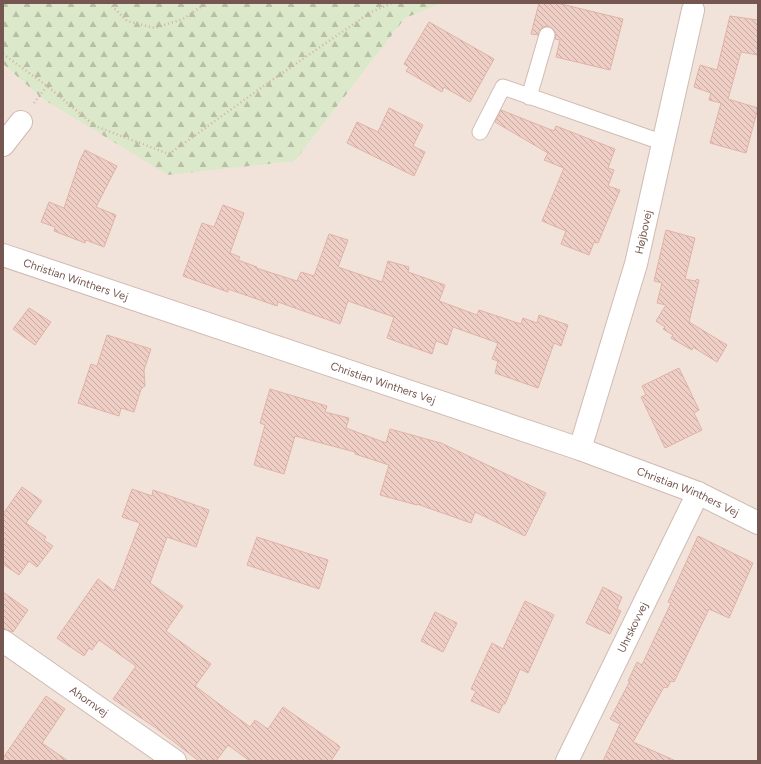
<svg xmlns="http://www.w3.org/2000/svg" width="761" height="764" font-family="Figtree,sans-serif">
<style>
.residential{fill:#f2e3da}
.forest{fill:url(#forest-firs)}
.building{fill:url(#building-back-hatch);stroke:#e0b2a7}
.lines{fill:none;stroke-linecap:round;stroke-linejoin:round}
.service-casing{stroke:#cfbbb4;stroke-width:17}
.minor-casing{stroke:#cfbbb4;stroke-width:24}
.path{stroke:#d4b1a8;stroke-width:2.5;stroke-dasharray:1 3;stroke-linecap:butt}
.service{stroke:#fff;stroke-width:15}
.minor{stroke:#fff;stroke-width:22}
.labels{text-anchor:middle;stroke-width:3.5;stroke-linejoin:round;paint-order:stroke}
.street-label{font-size:11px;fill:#755650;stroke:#fef7f2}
</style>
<defs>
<pattern id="forest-firs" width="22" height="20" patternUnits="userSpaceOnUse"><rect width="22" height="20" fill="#dce8ca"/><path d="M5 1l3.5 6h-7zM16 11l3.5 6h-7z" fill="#b7bfa6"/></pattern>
<pattern id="building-back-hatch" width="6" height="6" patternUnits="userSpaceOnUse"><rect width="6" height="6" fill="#eecec5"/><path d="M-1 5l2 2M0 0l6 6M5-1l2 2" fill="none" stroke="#c5aaa2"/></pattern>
</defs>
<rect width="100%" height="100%" fill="#fbf2eb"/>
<path class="residential" d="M443,3H758V761H3V64L43,99L295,161L405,18Z"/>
<path class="forest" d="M3,3H443L405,18L295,161L168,175L43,99L3,64Z"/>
<path class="building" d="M539,3H557L623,19L610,70L556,57L560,40L555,39L556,33L553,29L550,27L545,26L541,29L538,35L531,34Z
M730,16L758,20V55L741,52L728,99L758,108L746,153L710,143L721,103L709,100L711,93L694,87L700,65L717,70Z
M429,22L494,59L470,102L444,87L442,92L406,71L409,67L404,64Z
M389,108L423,125L413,146L425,152L414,176L347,143L357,122L378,132Z
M501,110L554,131L556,126L615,149L608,168L614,170L608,186L620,190L598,243L594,242L589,255L561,244L566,231L542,221L564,168L544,160L548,153L495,122Z
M85,150L117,166L96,207L116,215L104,247L86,240L85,243L54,231L55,227L41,222L49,202L64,208L80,160Z
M223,205L244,213L230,253L240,257L238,260L257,267L256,268L297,281L301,272L314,276L329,234L348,240L338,267L382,282L388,261L409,267L408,272L445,285L439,301L477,315L479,310L521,324L523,318L537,323L539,315L568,325L561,346L554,343L538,388L495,373L498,361L492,359L498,343L453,327L447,345L436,341L432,354L387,338L394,317L348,301L340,324L278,302L277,306L228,289V292L183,276L202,223L214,227Z
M666,230L695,238L685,279L695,281L697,279L699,280L689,322L727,345L717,362L693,347L692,350L671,338L673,335L663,329L665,327L656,321L666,305L657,303L662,283L654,281Z
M29,308L51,322L35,345L13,329Z
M107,335L151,349L144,370L145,386L141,389L134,412L121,408L119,416L78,403L91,364L97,366Z
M679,368L699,410L694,413L702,430L665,448L641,397L646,395L642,386Z
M270,389L327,406L325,412L349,418L346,428L386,443L390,429L441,443L546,493L525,536L475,512L471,523L417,504V505L380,495L389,465L355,454V452L295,436L284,474L254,465L265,425L260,423Z
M22,487L42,501L26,523L46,537L44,540L53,546L37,567L29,561L19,575L3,564V514Z
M132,489L152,496L153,490L209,510L196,547L167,537L150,583L183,606L166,631L211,664L195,686L250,727L255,720L268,729L283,707L338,745L340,747L331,761H250L228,745L216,761H199L156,728L113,699L136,666L99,640L92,650L89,648L84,656L57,638L98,579L114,591L140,523L122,517Z
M698,536L753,563L729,618L709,609L674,682L671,681L667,688L664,687L633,742L676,761H603L620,724L610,719L630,681H628L637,662L642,665L671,603L668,602Z
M257,537L328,560L319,589L247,565Z
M603,587L622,597L617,609L621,611L610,634L586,623Z
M3,592L28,610L13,632L3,629Z
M525,601L554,615L528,673L520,669L505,704H503L499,713L471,701L476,691L471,689L492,643L503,649Z
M435,612L457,623L443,652L421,641Z
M46,696L65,709L42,743L68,761H3V758Z"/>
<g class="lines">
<g class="service-casing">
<path id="service" d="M529,97L547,35
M480,132L503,87L664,143"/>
</g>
<g class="minor-casing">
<g id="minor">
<path d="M3,145L21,122"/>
<path id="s1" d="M3,255L580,449L698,493L758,523"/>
<path id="s2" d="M580,449L636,264L693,10"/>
<path id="s3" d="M3,641L175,761"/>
<path id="s4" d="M567,761L698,493"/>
</g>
</g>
<path class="path" d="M109,3L127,21L155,28L183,19L206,3
M3,54L47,86L95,126L169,154L265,85L371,12L392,3
M34,103L47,86"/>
<use href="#service" class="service"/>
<use href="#minor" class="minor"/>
</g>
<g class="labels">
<g class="street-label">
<text dy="4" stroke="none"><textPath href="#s2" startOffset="226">Højbovej</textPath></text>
<text dy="4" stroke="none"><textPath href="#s1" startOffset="77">Christian Winthers Vej</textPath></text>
<text dy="4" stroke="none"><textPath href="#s1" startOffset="401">Christian Winthers Vej</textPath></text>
<text dy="4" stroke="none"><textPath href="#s1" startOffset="725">Christian Winthers Vej</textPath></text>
<text dy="4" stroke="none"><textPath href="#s4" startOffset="149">Uhrskovvej</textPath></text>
<text dy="4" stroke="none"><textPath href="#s3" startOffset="105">Ahornvej</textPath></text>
</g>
</g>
<rect width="761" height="764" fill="none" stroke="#755650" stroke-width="8"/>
</svg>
